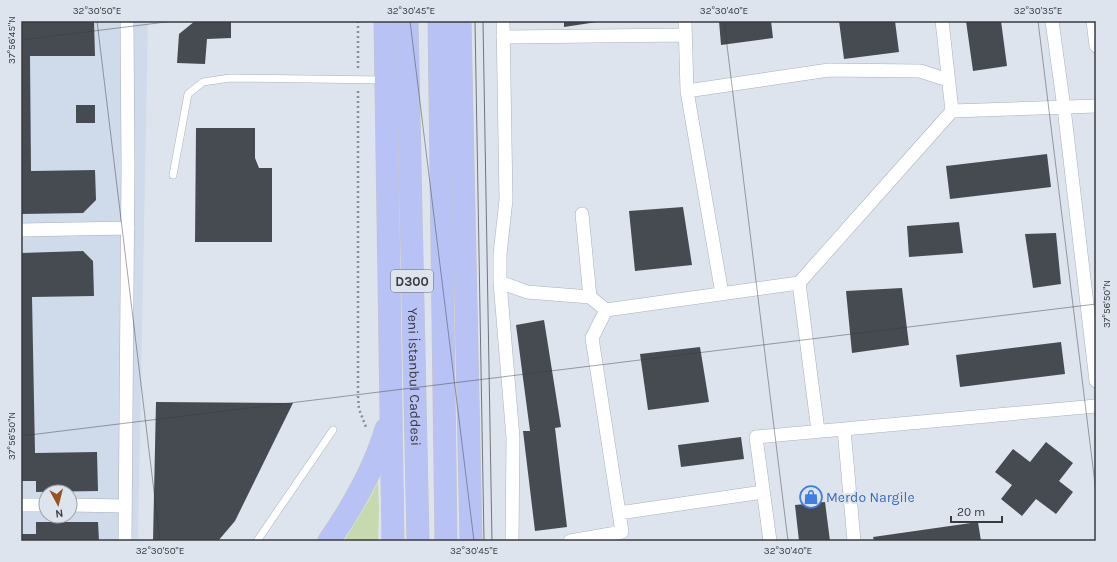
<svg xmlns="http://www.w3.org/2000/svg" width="1117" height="562" font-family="Karla,sans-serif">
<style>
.built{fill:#cfdbea;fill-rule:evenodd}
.green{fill:#c7daaf}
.building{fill:#464b52}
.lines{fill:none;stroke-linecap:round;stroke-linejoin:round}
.lane-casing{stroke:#aab0b9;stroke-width:8}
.street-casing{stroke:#aab0b9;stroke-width:14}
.highway-casing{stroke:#c3c4c5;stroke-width:23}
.path{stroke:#8a8e94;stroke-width:2.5;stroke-dasharray:2 3;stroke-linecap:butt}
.lane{stroke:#fff;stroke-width:7}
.street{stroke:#fff;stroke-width:13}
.highway{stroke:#b9c2f5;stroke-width:22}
.tram{stroke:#72757b;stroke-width:1}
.ticks{fill:none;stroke:#383a3e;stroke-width:1;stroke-opacity:0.45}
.labels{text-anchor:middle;stroke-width:4;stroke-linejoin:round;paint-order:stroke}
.shield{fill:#dee4ed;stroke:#6a6d72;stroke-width:1}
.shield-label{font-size:13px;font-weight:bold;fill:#383a3e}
.street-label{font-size:14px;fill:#383a3e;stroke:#dee4ed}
.shop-label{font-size:14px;fill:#366cbe;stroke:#dee4ed;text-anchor:start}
.neatline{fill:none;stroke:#383a3e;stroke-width:1.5}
.ticks-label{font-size:10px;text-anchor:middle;fill:#383a3e}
</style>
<rect width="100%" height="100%" fill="#dee4ed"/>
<path class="built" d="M21,21H148L138,541H21ZM46,492H70V516H46Z"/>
<path class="green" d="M378,482L379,511L378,541H344L369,500Z"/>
<path class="building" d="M30,21H94L95,56H30L31,171L95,170L96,200L83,213L21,214V22H30Z
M195,21H231V38L207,39L205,64L177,63L179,34Z
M564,21H597V22L564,27Z
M719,21H771L773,38L721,45Z
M839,21H895L899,52L844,59Z
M966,21H1001L1007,66L973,71Z
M76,105H95V123H76Z
M196,128H255V158L259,168H272V242H195Z
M1047,154L1051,187L950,199L946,166Z
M683,207L692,265L635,271L629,211Z
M959,222L963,253L909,257L907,226Z
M1056,233L1061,284L1033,288L1025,234Z
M83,251L93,261L94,296L32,297L35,453L97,452L98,491L36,492V481H21V253Z
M902,288L909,345L852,353L846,291Z
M544,320L561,427L555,428L567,527L535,531L523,431H530L516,325Z
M1061,342L1065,374L960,387L956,355Z
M700,347L709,402L648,410L640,354Z
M156,402L293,403L235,521L218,541H153Z
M741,437L744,459L681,467L678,445Z
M1046,442L1073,463L1059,481L1073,492L1056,514L1036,499L1022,516L1001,499L1012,485L995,472L1013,449L1030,462Z
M825,502L830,541H799L795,505Z
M36,522H98L99,541H21V534H36Z
M978,522L981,541H874L873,537Z"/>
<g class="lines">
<g class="lane-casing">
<path id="lane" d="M173,175L188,94L203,82L230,78L384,80
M257,541L333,430"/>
</g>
<g class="street-casing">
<path id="street" d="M503,21L506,200L500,254V282L513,438L512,541
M685,21L687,91L722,294
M942,21L952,111
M1052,21L1064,108L1096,381
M1093,21L1096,46
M503,37L685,35
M687,91L829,70L920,71L948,80
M582,214L590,297
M21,230L128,228
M500,282L527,292L590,297L606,310L799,283L952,111L1096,106
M799,283L818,431
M844,429L854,541
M21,505H46
M70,505L125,506
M619,513L763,492
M125,541L128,168L127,21
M570,541L622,532L592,338L606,310
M770,541L756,437L1096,406"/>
</g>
<g class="highway-casing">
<g id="highway">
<path d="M385,21L393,541"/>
<path id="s1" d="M407,21L418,541"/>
<path d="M439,21L446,541"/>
<path d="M460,21L471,541"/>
<path d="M329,541C353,506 374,470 386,429"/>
</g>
</g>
<path class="path" d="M358,21V68
M358,91V396L359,409L366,427"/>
<use href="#lane" class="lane"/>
<use href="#street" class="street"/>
<use href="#highway" class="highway"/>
<path class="tram" d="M475,21L484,541
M483,21L492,541"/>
</g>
<path class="ticks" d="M97,21L160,541M410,21L474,541M724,21L788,541M1038,21L1096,492M21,40L174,21M21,436L1096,304"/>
<defs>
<g id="shop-ring" transform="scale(1.15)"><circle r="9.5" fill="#dee4ed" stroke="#3f7fe0" stroke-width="1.5"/><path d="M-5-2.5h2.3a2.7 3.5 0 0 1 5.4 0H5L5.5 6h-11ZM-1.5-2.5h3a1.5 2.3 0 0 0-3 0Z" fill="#3f7fe0"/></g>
</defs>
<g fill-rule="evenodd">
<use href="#shop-ring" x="811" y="497"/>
</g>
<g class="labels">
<rect class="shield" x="391" y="270" width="42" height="22" rx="3"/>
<g class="shield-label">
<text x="412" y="286">D300</text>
</g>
<g class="street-label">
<text dy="5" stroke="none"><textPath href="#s1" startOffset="356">Yeni İstanbul Caddesi</textPath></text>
</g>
<g class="shop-label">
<text x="826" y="502">Merdo Nargile</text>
</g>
</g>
<rect width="1117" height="562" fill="none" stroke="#dee4ed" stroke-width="44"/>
<g transform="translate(58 504) rotate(173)"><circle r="19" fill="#dee4ed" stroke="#9ca0a7"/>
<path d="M0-3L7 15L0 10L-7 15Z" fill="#955222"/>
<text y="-6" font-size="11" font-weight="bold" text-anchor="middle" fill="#383a3e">N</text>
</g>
<path d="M951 516v6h51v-6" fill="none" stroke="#383a3e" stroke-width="2"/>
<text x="957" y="516" font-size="12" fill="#383a3e" stroke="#dee4ed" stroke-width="3" paint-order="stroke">20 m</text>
<rect x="22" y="22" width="1073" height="518" class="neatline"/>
<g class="ticks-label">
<text x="97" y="14">32°30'50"E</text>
<text x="411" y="14">32°30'45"E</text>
<text x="724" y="14">32°30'40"E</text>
<text x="1038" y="14">32°30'35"E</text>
<text transform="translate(11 40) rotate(-90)" y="4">37°56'45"N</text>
<text transform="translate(1106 304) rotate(-90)" y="4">37°56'50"N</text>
<text transform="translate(11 436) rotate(-90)" y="4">37°56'50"N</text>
<text x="160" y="554">32°30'50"E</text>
<text x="474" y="554">32°30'45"E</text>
<text x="788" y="554">32°30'40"E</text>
</g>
</svg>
